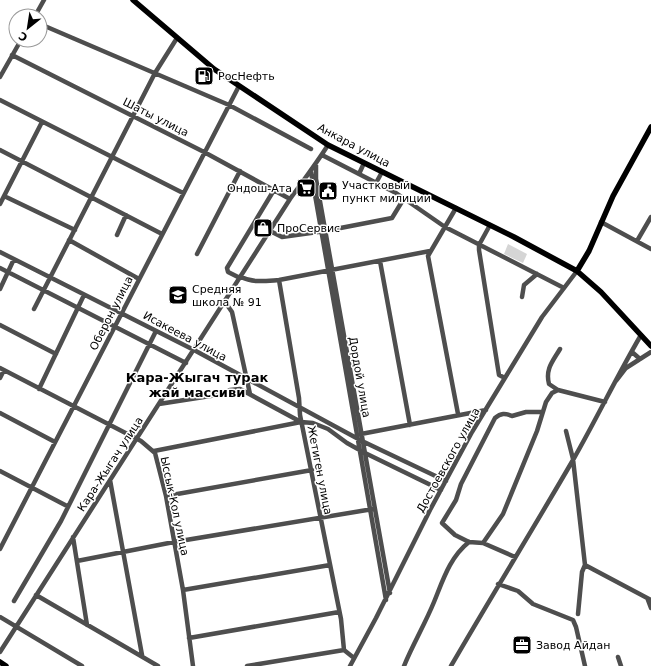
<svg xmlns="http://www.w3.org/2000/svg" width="651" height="666" font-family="'DejaVu Sans',sans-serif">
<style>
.green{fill:#d5d5d5}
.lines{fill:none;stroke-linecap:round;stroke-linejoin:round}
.minor{stroke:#4e4e4e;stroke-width:4.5}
.major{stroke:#000;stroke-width:5.5}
.labels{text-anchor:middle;stroke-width:3;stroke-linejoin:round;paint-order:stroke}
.poi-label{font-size:11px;fill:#000;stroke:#fff;text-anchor:start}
.street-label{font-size:11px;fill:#000;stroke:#fff}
.quarter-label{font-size:13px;font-weight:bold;fill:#000;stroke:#fff}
</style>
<rect width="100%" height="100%" fill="#fff"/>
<path class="green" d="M508,244L527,254L523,263L504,254Z"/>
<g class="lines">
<path class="minor" d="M35,16L44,0
M40,24L229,105L311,149
M12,55L204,152L290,199
M0,77L21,40
M0,100L183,193
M0,150L162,234
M322,155L396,193L445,227L564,288
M316,165V179L390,593
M311,172L386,600
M359,174L364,163
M376,183L382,172
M4,196L75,230
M0,204L42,122
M456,208L428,256L458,414
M601,222L651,249
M490,225L479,245V250L499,375L505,378
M270,231L282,237L325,231L392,218L403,200
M117,235L126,215
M69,240L139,279
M637,241L651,217
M0,252L194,350L362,441L446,481
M197,254L240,171
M380,261L410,425
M0,268L186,363
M241,277C253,283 265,281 279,280L430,251
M240,278L228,272L227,268L274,190
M279,280L299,398L300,415L341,619L344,650L354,658
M0,289L14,259
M522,297L524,285L537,274
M225,302L232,312L250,394
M34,309L155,73L177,38
M0,325L56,354
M632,352L640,359
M0,368L141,441L155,453L166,496L183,590L193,666
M0,378L4,370
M616,381L626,368L651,352
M39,389L84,295
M558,390L549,384C545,369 553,361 560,349
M159,404L223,394L230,390L240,389L301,422L313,423L328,429L347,443L365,453L441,490
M0,413L55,442
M566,431L573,459L585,565
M361,434L486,410
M154,451L301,422
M0,471L67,506
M110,480L142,655
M166,496L312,470
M73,537L87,625
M483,543L503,514L537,431L546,402L552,393L558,390L605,402
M0,549L239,86
M515,557L483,543L469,542L455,535L442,523L456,500L461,484L495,418C501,413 505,413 512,416L526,412H542
M77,561L174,542L373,509
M585,565L651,600
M498,584L518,591L533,604L573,620L576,627L585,666
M183,590L330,565
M36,595L158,666
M648,600L651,608
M14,601L61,521L156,331
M578,614L582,572L585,565
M0,617L82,666
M189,638L339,612
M0,652L290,199C303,181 316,164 328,145
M618,657L621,666
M247,666L344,650
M350,666L376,618L430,510L472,432L542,317L577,271
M404,666C413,644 425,624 434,602C443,580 450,557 469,542
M451,666C491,597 533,529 573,460C597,418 617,376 641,335"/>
<path class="major" d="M133,0L214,69L328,145L514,237L577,271L601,292L651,346
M577,271L589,251L613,196L651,127
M0,662L6,666"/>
</g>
<defs>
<g id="fuel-square" transform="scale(1)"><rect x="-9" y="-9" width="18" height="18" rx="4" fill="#000" stroke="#fff"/><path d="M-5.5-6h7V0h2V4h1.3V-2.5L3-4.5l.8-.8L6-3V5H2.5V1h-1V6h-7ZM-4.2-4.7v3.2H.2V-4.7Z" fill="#fff"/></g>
<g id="supermarket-square" transform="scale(1)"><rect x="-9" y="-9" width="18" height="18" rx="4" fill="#000" stroke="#fff"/><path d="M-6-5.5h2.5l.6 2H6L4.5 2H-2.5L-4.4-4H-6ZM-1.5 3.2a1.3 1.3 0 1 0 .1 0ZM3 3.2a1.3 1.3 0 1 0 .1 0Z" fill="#fff"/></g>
<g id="civic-square" transform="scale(1)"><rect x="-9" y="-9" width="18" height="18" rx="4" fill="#000" stroke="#fff"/><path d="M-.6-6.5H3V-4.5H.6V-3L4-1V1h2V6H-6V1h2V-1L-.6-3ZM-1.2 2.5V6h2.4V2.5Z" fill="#fff"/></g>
<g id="shop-square" transform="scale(1)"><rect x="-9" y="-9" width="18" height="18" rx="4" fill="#000" stroke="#fff"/><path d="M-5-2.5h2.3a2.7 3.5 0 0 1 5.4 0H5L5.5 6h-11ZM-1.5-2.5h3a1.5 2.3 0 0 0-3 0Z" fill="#fff"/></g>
<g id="school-square" transform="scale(1)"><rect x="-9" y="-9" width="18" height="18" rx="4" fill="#000" stroke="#fff"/><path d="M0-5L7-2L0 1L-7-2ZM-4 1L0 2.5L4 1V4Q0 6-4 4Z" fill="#fff"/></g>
<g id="office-square" transform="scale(1)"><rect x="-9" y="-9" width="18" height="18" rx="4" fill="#000" stroke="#fff"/><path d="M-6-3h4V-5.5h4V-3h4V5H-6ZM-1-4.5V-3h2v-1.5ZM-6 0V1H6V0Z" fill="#fff"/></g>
</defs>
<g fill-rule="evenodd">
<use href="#fuel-square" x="204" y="76"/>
<use href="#supermarket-square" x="306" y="188"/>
<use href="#civic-square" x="328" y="191"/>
<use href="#shop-square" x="263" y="228"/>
<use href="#school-square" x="178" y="295"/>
<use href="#office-square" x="522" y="645"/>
</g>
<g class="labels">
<g class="poi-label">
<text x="218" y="80">РосНефть</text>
<text x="342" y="189">Участковый<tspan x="342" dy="13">пункт милиции</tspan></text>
<text x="292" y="192" text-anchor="end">Ондош-Ата</text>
<text x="277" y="232">ПроСервис</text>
<text x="192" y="293">Средняя<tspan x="192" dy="13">школа № 91</tspan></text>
<text x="536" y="649">Завод Айдан</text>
</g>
<g class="street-label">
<text transform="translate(156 117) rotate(27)" y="4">Шаты улица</text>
<text transform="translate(354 145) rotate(28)" y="4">Анкара улица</text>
<text transform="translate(111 313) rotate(-63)" y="4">Оберон улица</text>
<text transform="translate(185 336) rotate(28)" y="4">Исакеева улица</text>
<text transform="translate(360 377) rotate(80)" y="4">Дордой улица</text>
<text transform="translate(448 460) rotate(-61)" y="4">Достоевского улица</text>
<text transform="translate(110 464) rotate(-57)" y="4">Кара-Жыгач улица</text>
<text transform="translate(320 470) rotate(79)" y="4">Жетиген улица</text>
<text transform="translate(175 506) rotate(78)" y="4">Ыссык-Кол улица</text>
</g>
<g class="quarter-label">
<text x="197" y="382">Кара-Жыгач турак<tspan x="197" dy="15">жай массиви</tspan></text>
</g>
</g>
<g transform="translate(28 28) rotate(210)"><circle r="19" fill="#ffffff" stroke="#999999"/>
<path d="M0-3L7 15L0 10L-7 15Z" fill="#000000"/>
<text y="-6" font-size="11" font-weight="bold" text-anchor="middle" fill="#000000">С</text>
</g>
</svg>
